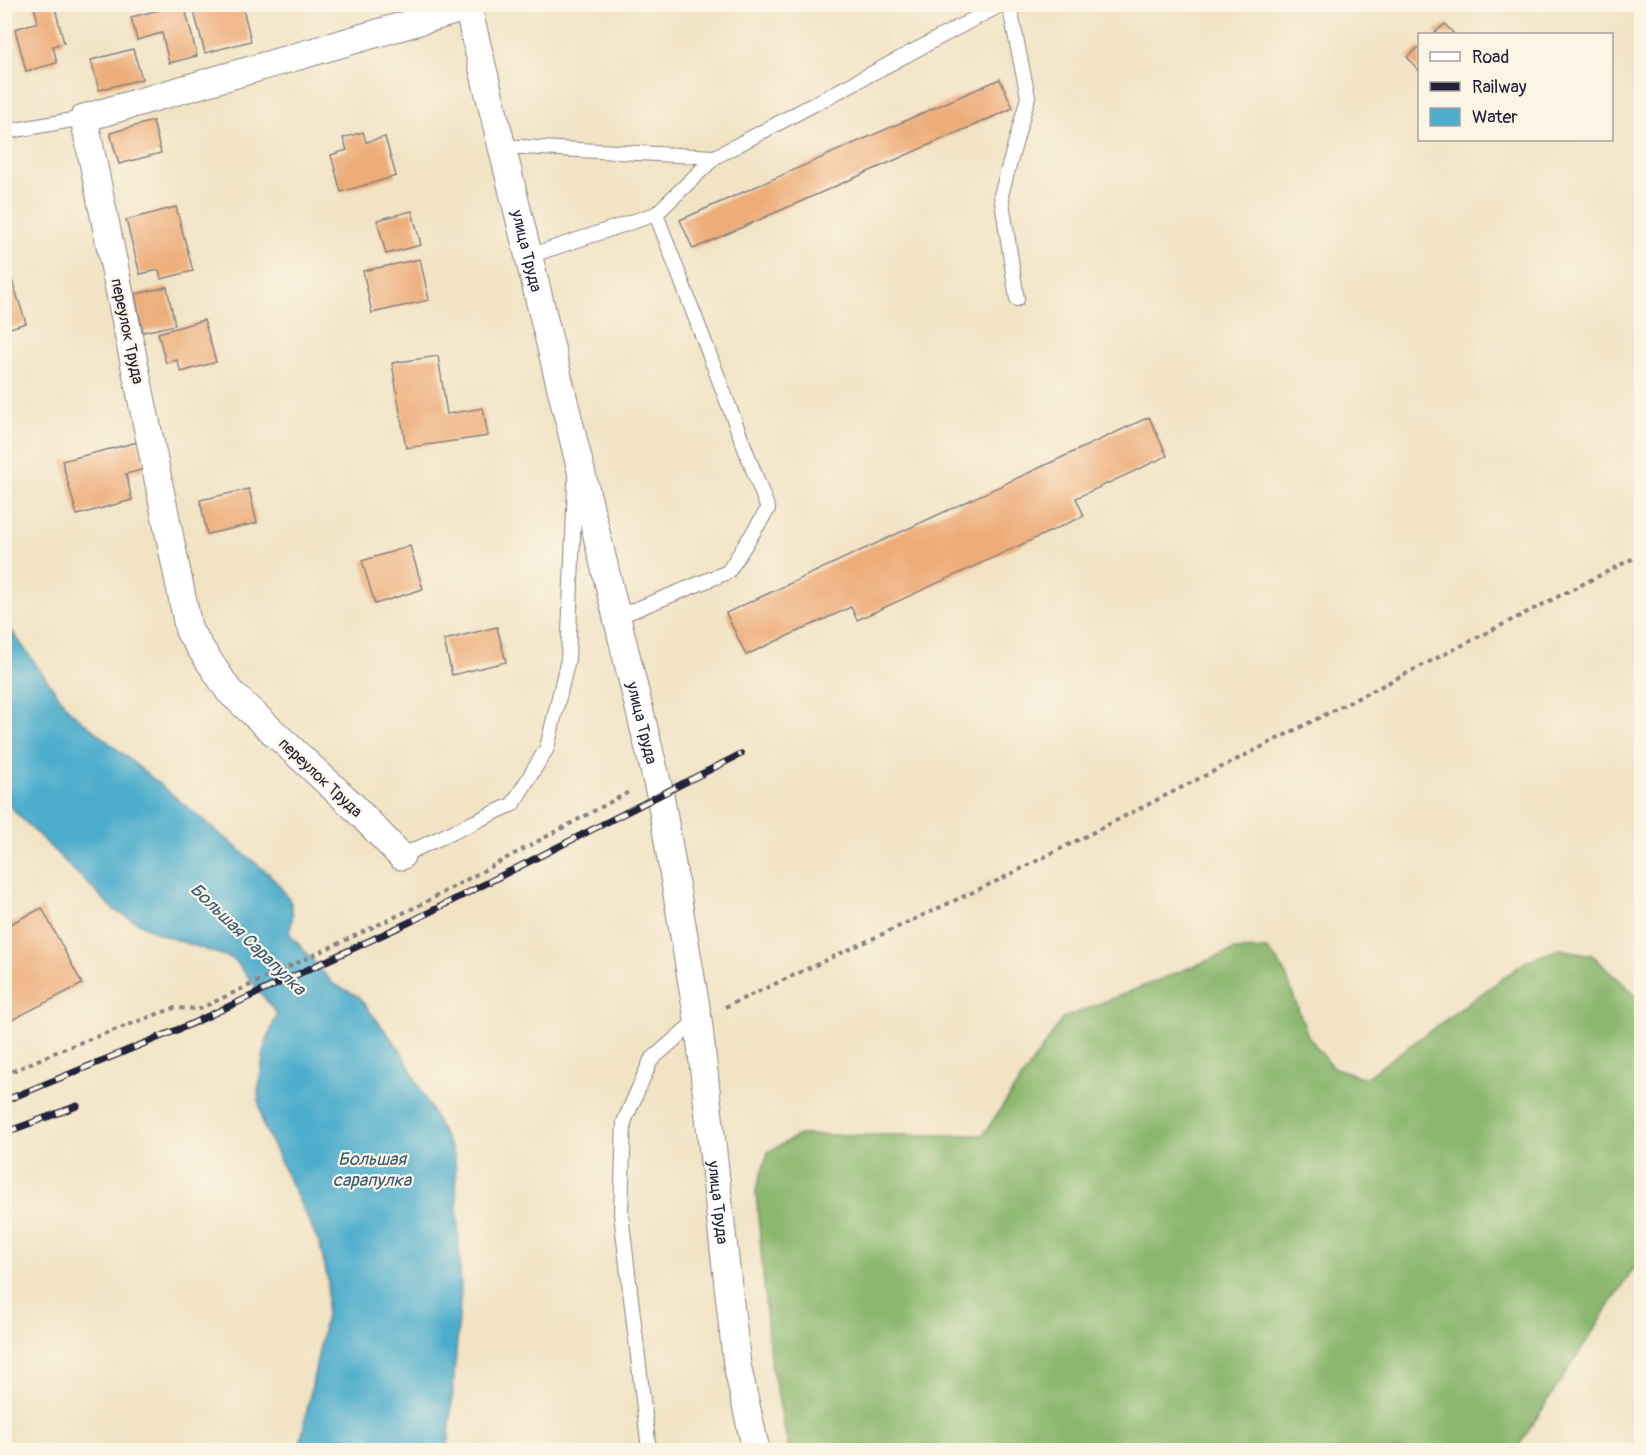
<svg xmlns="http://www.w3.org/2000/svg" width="1646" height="1455" font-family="Pangolin,sans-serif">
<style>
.forest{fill:#8bb76e;stroke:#566c54;stroke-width:1.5}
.water{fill:#4dadcc;stroke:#386884;stroke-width:1.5}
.building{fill:#edac78}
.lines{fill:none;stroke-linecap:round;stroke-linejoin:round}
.lane-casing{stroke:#8a8280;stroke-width:16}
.street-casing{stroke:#8a8280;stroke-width:29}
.path{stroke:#8a8280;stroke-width:4;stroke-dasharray:4.5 4.5;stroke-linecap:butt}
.lane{stroke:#fff;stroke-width:14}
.street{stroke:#fff;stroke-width:27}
.rail-casing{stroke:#22223b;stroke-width:7}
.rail{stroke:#fcf5e5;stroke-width:4.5;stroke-dasharray:14;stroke-linecap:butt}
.labels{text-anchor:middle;stroke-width:4.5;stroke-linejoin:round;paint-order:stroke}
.street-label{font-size:16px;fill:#22223b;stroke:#fcf5e5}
.water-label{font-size:18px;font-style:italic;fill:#335a75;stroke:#fcf5e5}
</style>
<rect width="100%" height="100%" fill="#fcf5e5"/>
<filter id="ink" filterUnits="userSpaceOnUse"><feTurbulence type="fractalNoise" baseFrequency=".0167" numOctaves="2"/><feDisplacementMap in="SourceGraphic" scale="12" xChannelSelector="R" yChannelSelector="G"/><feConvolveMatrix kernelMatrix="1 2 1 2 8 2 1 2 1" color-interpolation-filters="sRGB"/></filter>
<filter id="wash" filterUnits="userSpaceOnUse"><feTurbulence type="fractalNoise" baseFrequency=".008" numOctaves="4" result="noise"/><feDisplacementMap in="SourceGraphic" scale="24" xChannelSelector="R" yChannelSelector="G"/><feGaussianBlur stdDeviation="1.35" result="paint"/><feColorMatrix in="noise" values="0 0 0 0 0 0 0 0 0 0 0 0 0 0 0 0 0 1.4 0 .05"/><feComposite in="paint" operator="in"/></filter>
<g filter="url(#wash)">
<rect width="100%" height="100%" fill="#f1e3c4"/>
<path class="forest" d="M1267,949L1284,970L1308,1036L1332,1067L1365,1078L1528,960L1560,949L1592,955L1641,1000V1257L1516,1450H789L770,1358L756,1190L768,1152L799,1135H983L1063,1018L1234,950Z"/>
<path class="water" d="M5,622L69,710L269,874C288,896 298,902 289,933L333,984L358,996L401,1051L455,1157L461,1291L448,1450H299L326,1315L328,1281L320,1245L262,1123L258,1093L265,1045L277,1014L234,959L159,934L114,910L6,803Z"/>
<g id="blocks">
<path class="building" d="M43,4H54L64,43L53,46L57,63L26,71L15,29L38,22L34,7Z
M184,4L197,56L169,63L162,33L137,40L131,17Z
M192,4H242L251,41L205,53Z
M1445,24L1454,34H1433Z
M1420,46V72L1407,57Z
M133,49L142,79L99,90L91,60Z
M1000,79L1013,108L693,249L680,220Z
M153,121L161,153L119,164L110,133Z
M363,132L366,142L385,137L396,176L341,192L331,155L347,150L343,138Z
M176,207L193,271L161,279L159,270L140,274L126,220Z
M412,211L421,245L386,254L377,220Z
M420,259L429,300L372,313L363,271Z
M9,271L26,323L4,330V272Z
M167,287L175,325L143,332L135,294Z
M204,320L216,362L181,372L177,360L166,363L158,333Z
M438,356L447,414L483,408L488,436L406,448L392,363Z
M1149,417L1167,456L1076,498L1084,516L857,620L851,607L746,655L726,613Z
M138,442L145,469L126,474L132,500L77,515L62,461Z
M249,489L257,523L207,534L200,500Z
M410,546L423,589L375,604L362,561Z
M497,627L506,662L452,675L444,640Z
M42,908L82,984L4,1024V927Z"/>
</g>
</g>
<g filter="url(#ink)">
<use href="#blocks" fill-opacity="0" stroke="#8a8280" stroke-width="1.5"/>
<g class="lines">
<g class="lane-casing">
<path id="lane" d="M1009,4L1028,97L1001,195L1017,299
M4,132L84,118
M501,146L715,157
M529,256L656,214
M617,617L728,572L768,509L656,214L715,157L1002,4
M401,856L513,804L547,748L568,659L575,484
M649,1450L621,1214L624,1122L651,1060L698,1019"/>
</g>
<g class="street-casing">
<g id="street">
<path id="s1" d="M467,4L660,794L698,1019L737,1365L756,1450"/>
<path d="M401,856L352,805L229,691L189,631L84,118L468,7"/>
</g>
</g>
<path class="path" d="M725,1007L999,880L1642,554
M4,1075L63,1049L174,1008L199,1009L418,906L629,792"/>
<use href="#lane" class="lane"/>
<use href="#street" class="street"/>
<g class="rail-casing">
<path id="rail" d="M4,1101L189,1025L412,921L741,754
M4,1133L77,1106"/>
</g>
<use href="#rail" class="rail"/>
</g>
</g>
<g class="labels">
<g class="street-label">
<text dy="6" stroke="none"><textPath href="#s1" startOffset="254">улица Труда</textPath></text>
<text transform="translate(128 331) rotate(78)" y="6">переулок Труда</text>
<text dy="6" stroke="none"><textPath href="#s1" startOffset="740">улица Труда</textPath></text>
<text transform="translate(321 777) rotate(43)" y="6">переулок Труда</text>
<text dy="6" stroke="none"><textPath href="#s1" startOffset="1226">улица Труда</textPath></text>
</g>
<g class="water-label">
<text transform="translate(248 939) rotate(44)" y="6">Большая Сарапулка</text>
<text x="372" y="1165">Большая<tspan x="372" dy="21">сарапулка</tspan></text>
</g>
</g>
<rect width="1646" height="1455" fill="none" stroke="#fcf5e5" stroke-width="24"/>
<rect x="1418" y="33" width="195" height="108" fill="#fcf5e5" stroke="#a5a1a1" stroke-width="1.5"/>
<rect x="1430" y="52" width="30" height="9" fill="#ffffff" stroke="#a5a1a1" stroke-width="1.5"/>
<text x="1472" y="63" font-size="18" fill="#22223b">Road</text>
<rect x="1430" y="82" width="30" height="9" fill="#22223b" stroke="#a5a1a1" stroke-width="1.5"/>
<text x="1472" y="93" font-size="18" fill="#22223b">Railway</text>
<rect x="1430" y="108" width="30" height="18" fill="#4dadcc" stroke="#a5a1a1" stroke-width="1.5"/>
<text x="1472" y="123" font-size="18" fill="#22223b">Water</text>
</svg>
